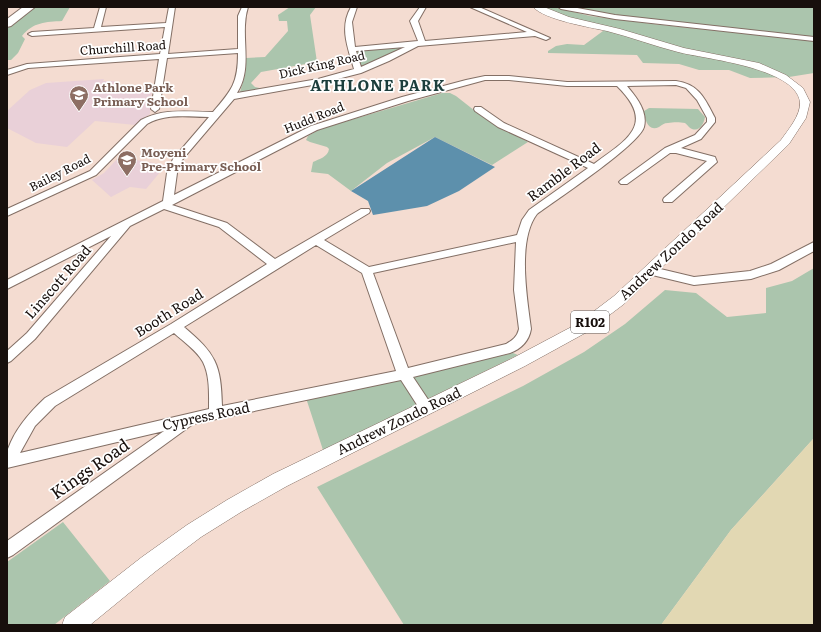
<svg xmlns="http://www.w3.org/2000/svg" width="821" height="632" font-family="Literata,serif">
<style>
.education{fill:#e9d0d8}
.green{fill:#abc5ad}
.sand{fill:#e2d8b3}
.water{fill:#5d90ac}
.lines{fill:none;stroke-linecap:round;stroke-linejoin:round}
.minor-casing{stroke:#836f65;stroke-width:2}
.major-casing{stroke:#836f65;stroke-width:1}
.highway-casing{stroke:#836f65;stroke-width:2}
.minor{fill:#fff;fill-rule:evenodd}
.major{fill:#fff;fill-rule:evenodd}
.highway{fill:#fff;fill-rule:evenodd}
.labels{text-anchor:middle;stroke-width:3.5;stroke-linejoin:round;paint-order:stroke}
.far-street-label{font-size:12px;fill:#170f0c;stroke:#fff}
.far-education-label{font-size:12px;font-weight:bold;fill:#785e54;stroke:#fff;text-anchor:start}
.shield{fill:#fff;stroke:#5d5755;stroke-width:1}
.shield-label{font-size:13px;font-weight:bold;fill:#170f0c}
.street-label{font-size:14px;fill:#170f0c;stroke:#fff}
.far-district-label{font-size:15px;font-weight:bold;letter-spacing:1px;fill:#1c3e3c;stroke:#fff}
.near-street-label{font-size:17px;fill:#170f0c;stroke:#fff}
</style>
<rect width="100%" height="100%" fill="#f4dcd1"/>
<path class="education" d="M104,79L103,81H115L110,93L152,89L150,114L135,125L95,121L67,147L36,143L7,128V111L30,90L46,83Z
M119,157L166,165L146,189L130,187L111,197L92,180L104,173Z"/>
<path class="green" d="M36,7H70L62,21C46,22 33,22 22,36L25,39L18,53L11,60H7V28Z
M290,7H316L310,15L317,62L261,72L251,83L255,87L264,89L240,92L245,75L246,58L265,57L288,31L287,21H279L278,15Z
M541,7H553L590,16L653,24L814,41V73L789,77L750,78L729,70H699L679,64L643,63L637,55L548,53V51L556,46L567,44L584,45L603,31V26L574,19Z
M567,7H814V38L643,20L575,10Z
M395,47H405L364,67L359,66L356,52L359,50Z
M442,93H450L456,96L484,118L528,142L492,165L435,137L387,163L351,191L328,174L311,172L313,162C319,159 328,157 329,149L327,147L310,142L306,140L308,136L320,129Z
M649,108L698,109L705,117C704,123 700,132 692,129C689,128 688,125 685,123C680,122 673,122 668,123C664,123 662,125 659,127C648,132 645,120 644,111Z
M814,268V438L731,530L661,625H404L317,487L523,386L584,352L625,324L665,290L696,293L727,317L766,313V288L792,281Z
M513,353L518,355L323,450L306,398Z
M63,522L110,581L54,625H7V562Z"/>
<path class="sand" d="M814,438V623L813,625H661L731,530Z"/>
<path class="water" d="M435,137L495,167L459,191L427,206L373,215L368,201L351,191Z"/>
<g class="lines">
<g class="minor-casing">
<path id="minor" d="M100,7H106L101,27L166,23L169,7H175L168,54L238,49V16L242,7H248C239,35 254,67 237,93L318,79L354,69C348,48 339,28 351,7H357L352,22L355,47L418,41L410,21L420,7H426L418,21L425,41L527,32L470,7H479L550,38L546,40L535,36L418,46L389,61L361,73L318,84L234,99L182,160L177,173L174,195L311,126L402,97L466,80L485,76H509L567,82L676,81C699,84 705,99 715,118V122L701,139L681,148L715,157L717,162L672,202H664L663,200L664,198L707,161L676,153H670L627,184H621L619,182L621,180L665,148L695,135L707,122V118L697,100L686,88L676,85L627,86C636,97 648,111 644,127C639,145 556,200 537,214C517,240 527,298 531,329C529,341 521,349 510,353L413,377L433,407L431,411L426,412L421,411L401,380L193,424L13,555L7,558V541L164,431L7,468C7,462 6,455 8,449C15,429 30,412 45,398L171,324L267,264L219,227L164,209L130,226L35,339L11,361L7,363V351L27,333L111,236L7,289V280L163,201L167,173L173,159L209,117C188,117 166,113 147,124L96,175L7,216V209L90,171L141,120C164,108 188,112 213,112C232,90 238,83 238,53L167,58L159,109L155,112L151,109L159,59L28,68L7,75V70L27,64L160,54L165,27L32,36L28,34L32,32L94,28ZM405,47L361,67L356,51ZM485,80H509L567,86H617C657,125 626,140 594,164L504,123L481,107H475L474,109L475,111L498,127L588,168L529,210L522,220L517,235L369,267L324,240L369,213L370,211L369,209H361L275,259L227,223L172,205L317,130L408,101ZM516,242L514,290L519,329C517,337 513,340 506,344L408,368L373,273ZM316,245L362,273L396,371L222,406C221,364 216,354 184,327ZM174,333C184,342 197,351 203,362C210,376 209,394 209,409L20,453L35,426L55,406Z
M558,7H572L615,15L814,37V41L615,19L561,9Z
M814,242V251L779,270L751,279L694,285L648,274L646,271L648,268L652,267L694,277L750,271L771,264Z"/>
</g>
<g class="major-casing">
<path id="major" d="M533,7H544L569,17L620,29L684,48L759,63L786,75L803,88L810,102L806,118L789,144L624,304L587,332L525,366L287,486L241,512L201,537L156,571L90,625H62L65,617L142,557L187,525L227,500L273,474L513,358L577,324L614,296L781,140C788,130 801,115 800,102C795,67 704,59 678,52C654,46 631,37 607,31C589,27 545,20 533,7Z"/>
</g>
<g class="highway-casing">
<path id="highway" d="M23,7H35L11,26L7,27V19Z"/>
</g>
<use href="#minor" class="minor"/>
<use href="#major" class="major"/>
<use href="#highway" class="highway"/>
</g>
<defs>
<g id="school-pin" transform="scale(1)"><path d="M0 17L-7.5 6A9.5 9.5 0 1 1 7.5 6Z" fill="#8d6e63" stroke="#fff"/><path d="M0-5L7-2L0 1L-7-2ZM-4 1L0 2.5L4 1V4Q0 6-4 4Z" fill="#fff"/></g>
</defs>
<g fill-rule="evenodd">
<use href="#school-pin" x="79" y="95"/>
<use href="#school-pin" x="127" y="160"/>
</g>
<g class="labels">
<g class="far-street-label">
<text transform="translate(123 48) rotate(-4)" y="4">Churchill Road</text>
<text transform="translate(322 65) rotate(-13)" y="4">Dick King Road</text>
<text transform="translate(314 118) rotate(-22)" y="4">Hudd Road</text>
<text transform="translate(60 173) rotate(-27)" y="4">Bailey Road</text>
</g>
<g class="far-education-label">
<text x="93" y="92">Athlone Park<tspan x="93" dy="14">Primary School</tspan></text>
<text x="141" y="157">Moyeni<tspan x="141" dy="14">Pre-Primary School</tspan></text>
</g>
<rect class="shield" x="571" y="311" width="38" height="22" rx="3"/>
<g class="shield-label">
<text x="590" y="327">R102</text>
</g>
<g class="street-label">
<text transform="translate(564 172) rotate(-37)" y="5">Ramble Road</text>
<text transform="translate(671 251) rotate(-43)" y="5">Andrew Zondo Road</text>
<text transform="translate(58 282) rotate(-49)" y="5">Linscott Road</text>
<text transform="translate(169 313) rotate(-32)" y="5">Booth Road</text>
<text transform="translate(206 416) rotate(-12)" y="5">Cypress Road</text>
<text transform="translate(399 421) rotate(-26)" y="5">Andrew Zondo Road</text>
</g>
<g class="far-district-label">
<text x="378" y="91">ATHLONE PARK</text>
</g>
<g class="near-street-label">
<text transform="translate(90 469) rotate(-35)" y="6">Kings Road</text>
</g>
</g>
<rect width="821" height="632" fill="none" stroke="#170f0c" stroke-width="16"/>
</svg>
